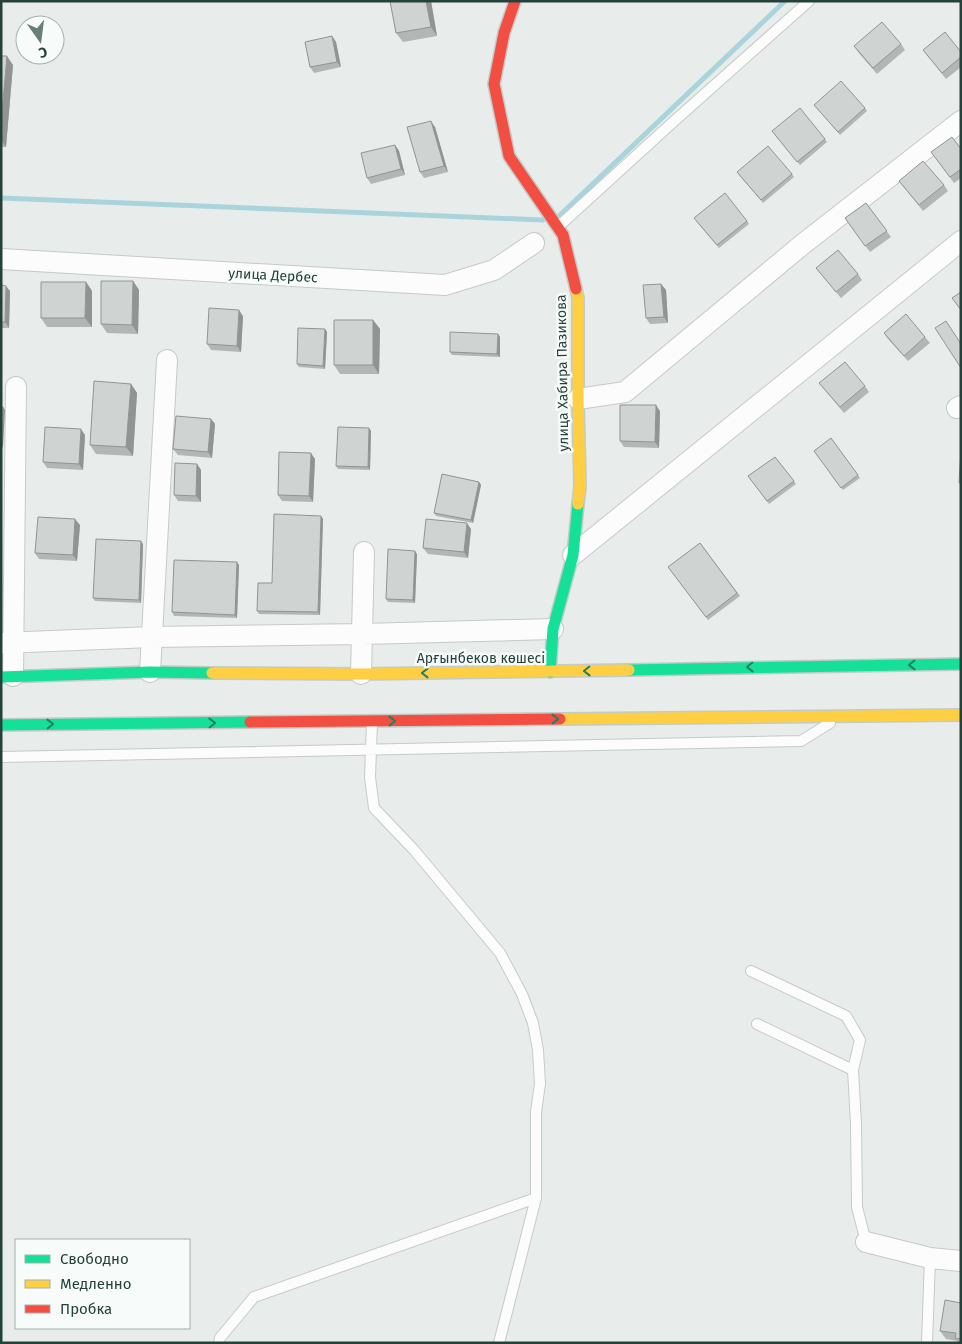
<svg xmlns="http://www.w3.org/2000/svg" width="962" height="1344" font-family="'Fira Sans',sans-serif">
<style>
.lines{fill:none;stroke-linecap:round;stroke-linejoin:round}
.stream{stroke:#a9d4db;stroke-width:5}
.lane-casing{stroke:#c5cac8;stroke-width:12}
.street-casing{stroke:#c5cac8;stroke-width:22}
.fast-casing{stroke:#c3cbc8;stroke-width:14}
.slow-casing{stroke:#c3cbc8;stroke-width:14}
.jam-casing{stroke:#c3cbc8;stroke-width:14}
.lane{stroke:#fcfcfc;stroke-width:10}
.street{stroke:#fcfcfc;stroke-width:20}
.fast{stroke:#16e098;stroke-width:11}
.slow{stroke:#ffcf43;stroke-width:11}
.jam{stroke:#f24e42;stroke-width:11}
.wall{fill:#b2b6b5}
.shaded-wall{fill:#919493}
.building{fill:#cfd4d2;stroke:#919493}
.oneway{stroke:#1e8160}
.labels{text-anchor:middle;stroke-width:5;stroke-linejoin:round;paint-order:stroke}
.street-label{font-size:14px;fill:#24423a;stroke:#f7fbf9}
</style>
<rect width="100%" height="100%" fill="#e8edeb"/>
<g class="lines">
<path class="stream" d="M1,198L543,220
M559,216L785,1"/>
<g class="lane-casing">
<path id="lane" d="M559,226L672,123L809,1
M372,722L370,777L374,808L414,850L500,953L522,994L533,1023L538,1050L540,1084L536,1112V1198L499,1343
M1,757L801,741L830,723
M751,971L846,1016L860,1040L853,1070L856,1124L857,1207L866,1242
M757,1024L853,1070
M219,1343L220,1338L254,1297L536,1198
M927,1343L930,1258"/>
</g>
<g class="street-casing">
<path id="street" d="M1,259L445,285L494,270L534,243
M578,399L625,392L803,244L961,121
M957,408L961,406
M573,555L961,241
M1,643L152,637L362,634L553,629
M150,672L167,360
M361,674L364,552
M13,676L16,387
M866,1242L930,1258L961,1261"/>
</g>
<g class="fast-casing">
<path id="fast" d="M629,670L961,664
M550,672L553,629L573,555L578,504
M1,677L150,672L212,673
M1,725L250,722"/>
</g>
<g class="slow-casing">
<path id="slow" d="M576,289L578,298V399L580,486L578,504
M212,673L361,674L629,670
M560,719L961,715"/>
</g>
<g class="jam-casing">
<path id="jam" d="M515,1L504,33L494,84L509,156L563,235L576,289
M250,722L560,719"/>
</g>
<use href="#lane" class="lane"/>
<use href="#street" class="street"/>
<use href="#fast" class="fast"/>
<use href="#slow" class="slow"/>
<use href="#jam" class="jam"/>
</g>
<path class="wall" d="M390,1H431L437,36L403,42L396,33Z
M332,36L336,42L341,67L314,73L310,67Z
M901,44L905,50L877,74L858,52L854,46Z
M923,50L961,52V67L946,79Z
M1,56L13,65L6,147H1Z
M814,105L865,108L867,111L840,135Z
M435,127L448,172L424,178L420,172Z
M774,134L825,139L827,142L800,165Z
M395,145L399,151L405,175L371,184L367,178Z
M961,149V178L954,183L931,152Z
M792,174L794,177L763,203L739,175Z
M899,181L944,185L948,191L923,211Z
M866,203L891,237L870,252L845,218Z
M696,221H747L749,224L719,248Z
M816,268L858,274L862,280L841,298Z
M133,281L139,290L138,334L107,333L101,324Z
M86,282L92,291V327H47L41,318Z
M661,284L666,290L668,323L650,324L646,318Z
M1,285L10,291L9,328H1Z
M243,316L241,352L211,350L207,344Z
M373,320L380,329L379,374H340L334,365Z
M325,329L327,332L325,369L299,367L297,364Z
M884,333L925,337L930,343L908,361L888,339Z
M498,334L500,337V357L452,355L450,352Z
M819,383L865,386L869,392L844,413Z
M131,384L137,393L133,456L96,454L90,445Z
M660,411L659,448L624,447L620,441Z
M211,419L215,424L212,458L178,455L173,449Z
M371,431L370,470L338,469L336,466Z
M85,435L83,470L47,468L43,462Z
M831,438L860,478L843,490L814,451Z
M775,457L796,484L769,504L748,476Z
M315,459L313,502L282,501L278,495Z
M197,464L201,470V502L178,501L174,495Z
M479,482L481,485L473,523L436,516L434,513Z
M321,516L323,519L320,615L259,614L257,611L272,583Z
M80,525L77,561L39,559L35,553Z
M471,529L468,558L428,554L423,548Z
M700,543L740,596L708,620L668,567Z
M143,544L141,603L95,601L93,598Z
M417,554L415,603L388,602L386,599Z
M239,565L237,618L174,616L172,612Z
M961,1303V1343H958L957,1341L946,1339L940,1331Z"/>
<path class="shaded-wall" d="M426,1H431L437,36L431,27Z
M332,36L336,42L341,67L337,62Z
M7,56L13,65L6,147L1,140V124Z
M431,121L435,127L448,172L444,166Z
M395,145L399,151L405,175L401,169Z
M133,281L139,290L138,334L132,325Z
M86,282L92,291V327L85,318Z
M661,284L666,290L668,323L664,317Z
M6,286L10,291L9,328L5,322Z
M239,310L243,316L241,352L237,346Z
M373,320L380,329L379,374L373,365Z
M325,329L327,332L325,369L323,366Z
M498,334L500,337V357L497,354Z
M131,384L137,393L133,456L126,447Z
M656,405L660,411L659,448L655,442Z
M3,407L5,410L3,448L1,445Z
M211,419L215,424L212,458L208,452Z
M369,428L371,431L370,470L368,467Z
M81,429L85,435L83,470L79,464Z
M311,453L315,459L313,502L309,496Z
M197,464L201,470V502L196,496Z
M479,482L481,485L473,523L471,520Z
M321,516L323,519L320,615L318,612Z
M75,519L80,525L77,561L73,555Z
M467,523L471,529L468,558L464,552Z
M141,541L143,544L141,603L139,600Z
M415,551L417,554L415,603L413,600Z
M237,562L239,565L237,618L235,615Z"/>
<path class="building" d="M390,1H426L431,27L396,33Z
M882,22L901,44L873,68L854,46Z
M945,32L961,52V57L942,73L923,50Z
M332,36L337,62L310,67L305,42Z
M1,56H7L1,124Z
M841,81L865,108L838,132L814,105Z
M800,108L825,139L797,162L772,131Z
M431,121L444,166L420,172L407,127Z
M952,137L961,149V169L950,177L931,152Z
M395,145L401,169L367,178L361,153Z
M768,146L792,174L761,200L737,172Z
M923,161L944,185L919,205L899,181Z
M725,193L747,221L717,245L694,218Z
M866,203L887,231L865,246L845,218Z
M838,250L858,274L836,292L816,268Z
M101,281H133L132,325L101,324Z
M41,282H86L85,318H41Z
M661,284L664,317L646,318L643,285Z
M1,285L6,286L5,322H1Z
M961,292V310L952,298Z
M209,308L239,310L237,346L207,344Z
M906,314L925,337L904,356L884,333Z
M334,320H373V365H334Z
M946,321L961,344V368L935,328Z
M298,328L325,329L323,366L297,364Z
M450,332L498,334L497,354L450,352Z
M845,362L865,386L840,407L819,383Z
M94,381L131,384L126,447L90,445Z
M620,405H656L655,442L620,441Z
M1,407H3L1,436Z
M176,416L211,419L208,452L173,449Z
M45,427L81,429L79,464L43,462Z
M338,427L369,428L368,467L336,466Z
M831,438L858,475L841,488L814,451Z
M961,450V483H959Z
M279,452L311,453L309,496L278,495Z
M775,457L794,481L767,501L748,476Z
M175,463L197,464L196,496L174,495Z
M442,474L479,482L471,520L434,513Z
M274,514L321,516L318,612L257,611L258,583H272Z
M38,517L75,519L73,555L35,553Z
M426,519L467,523L464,552L423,548Z
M96,539L141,541L139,600L93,598Z
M700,543L737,593L706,617L668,567Z
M388,549L415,551L413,600L386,599Z
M174,560L237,562L235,615L172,612Z
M945,1300L961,1303V1339L955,1338L956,1333L940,1331Z"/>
<defs><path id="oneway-chevron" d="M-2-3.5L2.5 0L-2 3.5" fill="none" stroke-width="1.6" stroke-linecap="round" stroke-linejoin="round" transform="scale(1.25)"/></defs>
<g class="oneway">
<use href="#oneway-chevron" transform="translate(912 665) rotate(179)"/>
<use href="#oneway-chevron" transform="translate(750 667) rotate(179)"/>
<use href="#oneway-chevron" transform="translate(587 671) rotate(179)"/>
<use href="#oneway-chevron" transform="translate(425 673) rotate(180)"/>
<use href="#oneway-chevron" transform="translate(555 719) rotate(-1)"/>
<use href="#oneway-chevron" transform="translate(392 721) rotate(-1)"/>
<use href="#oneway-chevron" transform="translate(212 723) rotate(-1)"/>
<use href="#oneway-chevron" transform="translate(50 724) rotate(-1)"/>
</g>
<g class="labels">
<g class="street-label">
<text transform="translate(273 275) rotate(3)" y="5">улица Дербес</text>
<text transform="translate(562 373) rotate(-91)" y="5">улица Хабира Пазикова</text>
<text x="481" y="663">Арғынбеков көшесі</text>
</g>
</g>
<rect width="962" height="1344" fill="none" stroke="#24423a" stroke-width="5"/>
<rect x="15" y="1239" width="175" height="90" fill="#f7fbf9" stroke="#a3b1ad"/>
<rect x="25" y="1255" width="25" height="8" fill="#16e098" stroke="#a3b1ad"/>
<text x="60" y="1264" font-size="15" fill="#24423a">Свободно</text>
<rect x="25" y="1280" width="25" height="8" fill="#ffcf43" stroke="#a3b1ad"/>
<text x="60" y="1289" font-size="15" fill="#24423a">Медленно</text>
<rect x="25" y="1305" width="25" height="8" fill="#f24e42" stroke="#a3b1ad"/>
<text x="60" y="1314" font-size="15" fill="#24423a">Пробка</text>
<g transform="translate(40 40) rotate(166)"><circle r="24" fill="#f7fbf9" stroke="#a3b1ad"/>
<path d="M0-4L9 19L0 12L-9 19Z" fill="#697e78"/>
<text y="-8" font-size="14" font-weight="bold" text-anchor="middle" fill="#24423a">С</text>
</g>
</svg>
